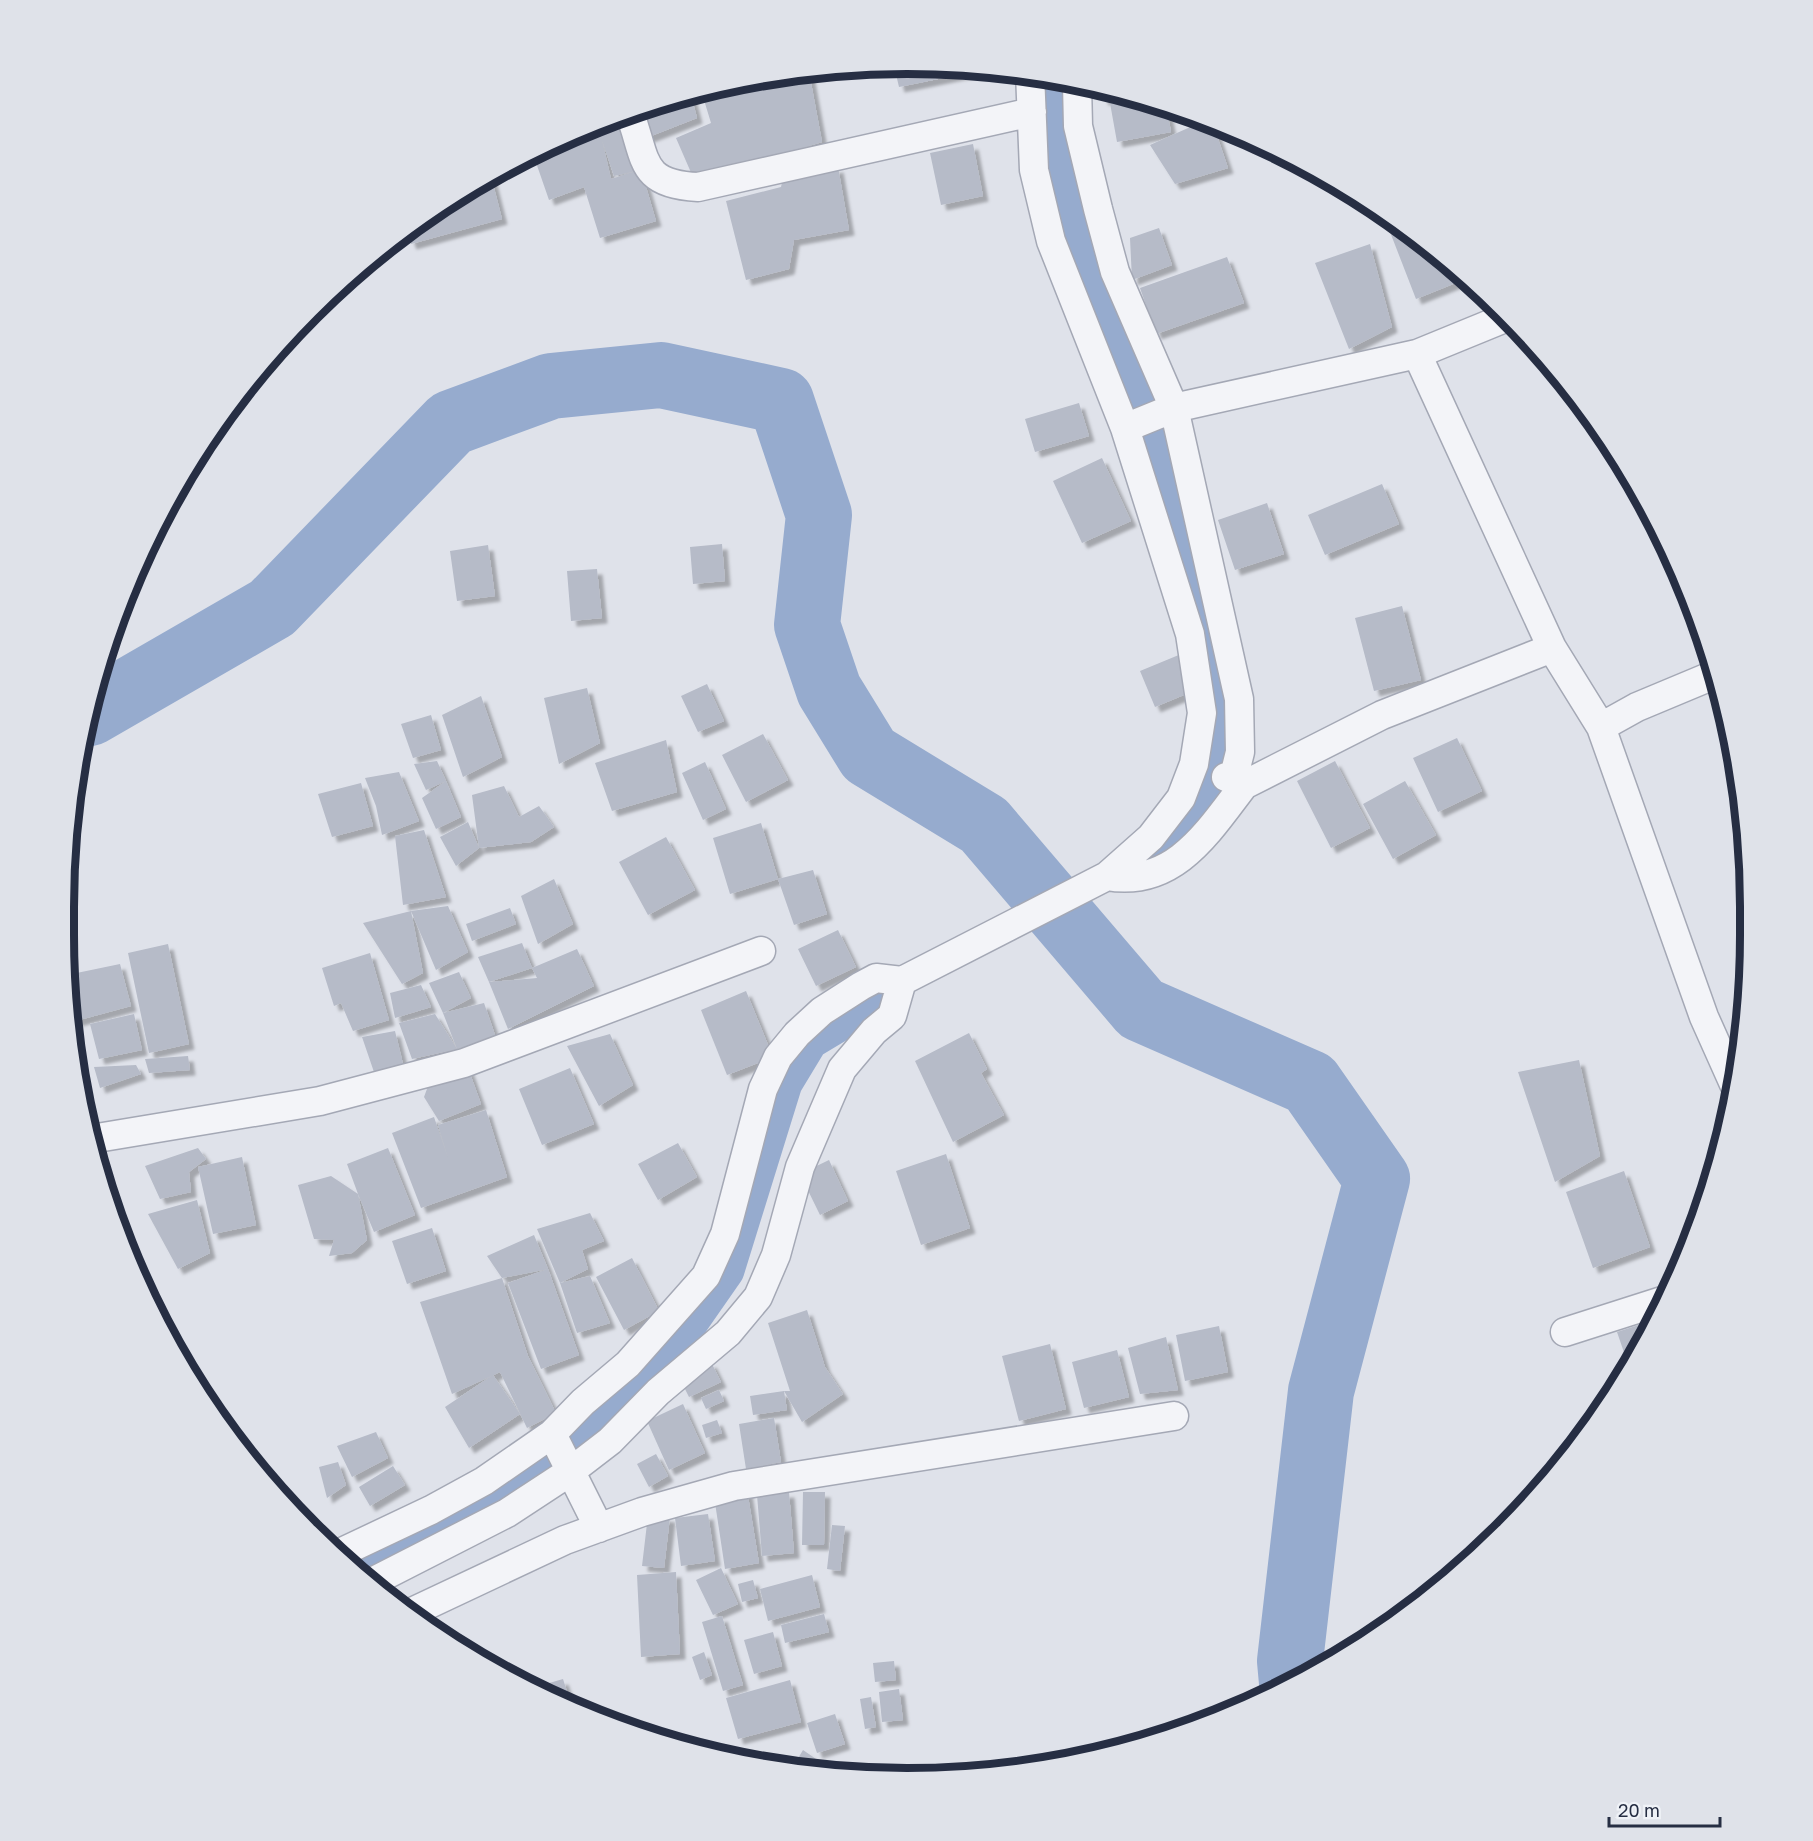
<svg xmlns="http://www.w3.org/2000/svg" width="1813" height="1841" font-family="'Golos Text',sans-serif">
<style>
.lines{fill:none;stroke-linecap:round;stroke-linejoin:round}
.canal{stroke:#96abce;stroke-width:39}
.river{stroke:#96abce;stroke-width:66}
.building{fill:#b6bbc8;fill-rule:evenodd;filter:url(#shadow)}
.street-casing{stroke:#a4a8b5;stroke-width:31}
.street{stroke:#f3f4f8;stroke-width:28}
.rim{fill:none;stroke:#262e43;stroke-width:8}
</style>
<defs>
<filter id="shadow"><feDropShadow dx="5.5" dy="5.5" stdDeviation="1.5" flood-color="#0004"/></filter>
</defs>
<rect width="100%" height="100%" fill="#dfe2ea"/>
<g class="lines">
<path class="canal" d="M1057,80L1069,201L1139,381L1211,652L1221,739L1205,795L1166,844L1133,869
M359,1571L448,1524L565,1449L679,1336L725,1270L783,1083L809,1040L884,995"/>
<path class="river" d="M90,713L272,608L451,423L551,386L661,375L781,401L819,515L807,625L829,690L869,755L984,825L1141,1009L1310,1083L1377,1179L1321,1391L1290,1661L1292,1683"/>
</g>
<path class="building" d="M894,66L981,69L982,70L899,87Z
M809,72L822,142L730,170L696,184L676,138L711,123L701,90Z
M1101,90L1128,96L1103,100Z
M690,91L697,118L646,138L637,111Z
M1135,98L1166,105L1171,132L1117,142L1110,103Z
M1206,120L1213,124L1228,168L1175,184L1150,145Z
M628,125L656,221L600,238L584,187L549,200L532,151L595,127L600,134ZM602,140L614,176L636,171L611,179Z
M973,144L983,196L941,205L930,153Z
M838,167L849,230L794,240L789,269L746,280L726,201L781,187L783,178Z
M491,176L502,219L411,244L406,229Z
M1387,218L1463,273L1468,278L1416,299L1385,219Z
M1159,228L1172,265L1132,280L1130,238Z
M1370,244L1392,327L1349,349L1315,263Z
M1227,257L1244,303L1156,334L1140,288Z
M1079,403L1089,436L1035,452L1025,419Z
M1102,458L1131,521L1082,543L1053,481Z
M1382,484L1399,524L1325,555L1308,515Z
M1267,503L1284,554L1235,570L1218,520Z
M722,544L725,581L693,584L690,547Z
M488,545L495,596L457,601L450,551Z
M597,569L602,618L571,621L567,571Z
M1402,606L1421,680L1374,691L1355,618Z
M1186,652L1191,692L1155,707L1140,671Z
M707,684L724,721L698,732L681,696Z
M587,688L600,743L559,764L544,698Z
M481,696L502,757L463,777L442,715Z
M431,715L441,750L413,758L401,724Z
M763,734L788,780L746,802L722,755Z
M1457,738L1482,791L1438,812L1413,758Z
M666,740L677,792L612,811L595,763Z
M437,761L446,781L461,817L436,829L422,798L446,781L426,790L414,764Z
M1335,761L1370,828L1331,848L1297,781Z
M705,762L726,809L703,820L682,773Z
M399,772L419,821L382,835L376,806L365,778Z
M1405,781L1436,835L1393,859L1363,804Z
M361,783L373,826L332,837L318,794Z
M504,786L519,817L539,806L554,827L531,842L479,848L456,866L440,837L468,822L479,848L472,795Z
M761,823L778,879L813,870L827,914L794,925L778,879L730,894L713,838Z
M424,830L446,897L403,905L395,836Z
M666,837L695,890L648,915L619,862Z
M554,879L573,924L538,944L521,896Z
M448,906L468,952L436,970L411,911L423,973L402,984L363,923L411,911Z
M510,908L516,924L472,941L466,924Z
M838,930L856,967L816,986L798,949Z
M522,943L532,968L577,949L594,986L508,1029L489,982L537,978L532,968L489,982L478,957Z
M168,944L189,1044L149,1053L128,953Z
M370,953L389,1020L353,1031L341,1003L334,1006L322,968Z
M120,964L131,1006L72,1022L67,975Z
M459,972L471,998L443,1013L429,983Z
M421,985L431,1007L395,1018L390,993Z
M746,991L773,1057L727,1075L701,1010Z
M484,1003L495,1035L457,1049L412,1059L399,1023L435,1014L457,1049L443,1013Z
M134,1014L142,1050L99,1059L90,1024Z
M395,1031L404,1068L375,1075L362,1037Z
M969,1033L987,1069L981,1073L1004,1115L953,1142L915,1061Z
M610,1034L633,1085L599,1106L567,1046Z
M188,1056L190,1070L149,1073L145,1059Z
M1579,1060L1600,1156L1555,1182L1518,1072Z
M136,1065L141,1074L100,1088L94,1067Z
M468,1068L481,1104L439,1121L424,1097L431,1078Z
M570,1068L594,1124L542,1145L519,1089Z
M486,1110L507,1177L421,1208L392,1133L434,1117L448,1158L438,1125Z
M678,1143L697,1177L658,1200L638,1164Z
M198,1148L206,1159L189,1172L191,1192L160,1199L145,1166Z
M388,1148L415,1215L374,1232L358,1194L367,1240L352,1253L329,1256L334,1240L314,1239L298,1185L331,1176L358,1194L347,1164Z
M946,1154L970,1228L921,1245L896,1171Z
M242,1157L256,1225L213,1234L198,1167Z
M829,1160L848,1201L820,1215L800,1174Z
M1624,1171L1650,1247L1593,1268L1566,1192Z
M197,1200L210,1253L178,1269L148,1214Z
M590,1213L604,1241L582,1250L588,1269L560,1283L590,1276L610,1323L577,1333L560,1283L537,1229Z
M432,1228L446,1271L407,1284L392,1241Z
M534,1235L548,1269L579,1355L541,1369L508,1283L548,1269L502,1278L487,1256Z
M632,1258L659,1311L624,1330L596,1277Z
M502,1278L528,1356L556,1413L527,1428L500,1372L452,1394L420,1302Z
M807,1310L825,1367L843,1394L802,1422L784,1391H790L768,1323Z
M1654,1320L1637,1356L1629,1367L1617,1332Z
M1219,1326L1228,1372L1185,1381L1176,1335Z
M1166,1337L1178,1390L1140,1394L1128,1348Z
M1050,1344L1066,1409L1019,1421L1002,1356Z
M1117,1350L1129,1397L1084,1408L1072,1362Z
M711,1362L721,1382L689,1397L679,1377Z
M493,1375L520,1414L469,1448L445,1407Z
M719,1390L724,1401L706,1409L701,1398Z
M784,1391L787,1410L753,1415L750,1396Z
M683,1404L705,1453L669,1470L647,1421Z
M774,1418L781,1462L746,1469L739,1424Z
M717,1420L722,1433L706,1438L702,1425Z
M376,1432L388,1458L352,1477L337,1446Z
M656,1454L668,1476L649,1487L637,1464Z
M338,1462L346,1485L327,1498L319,1467Z
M393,1466L405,1485L370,1506L359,1487Z
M747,1490L759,1563L725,1569L714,1496Z
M789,1492L794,1553L762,1556L757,1495Z
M803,1492H825L824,1545H802Z
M708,1514L715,1561L681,1566L675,1518Z
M648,1515L670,1517L664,1568L642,1566Z
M832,1525L845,1526L840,1571L827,1569Z
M721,1568L738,1604L713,1615L696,1580Z
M676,1572L680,1654L641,1657L637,1575Z
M812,1575L820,1607L768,1621L760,1589Z
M753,1580L758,1598L742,1602L738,1584Z
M824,1614L829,1632L785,1643L781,1625Z
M722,1616L743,1685L723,1691L702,1622Z
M773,1632L782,1666L754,1674L744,1640Z
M704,1652L712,1675L700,1680L692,1657Z
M894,1661L896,1680L875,1682L873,1663Z
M563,1679L570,1701L539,1686Z
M790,1680L801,1722L738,1739L726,1698Z
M899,1689L903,1720L882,1722L879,1692Z
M871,1697L876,1727L865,1729L860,1699Z
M835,1714L845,1744L817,1753L807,1723Z
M803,1750L819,1761L812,1771L791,1770Z"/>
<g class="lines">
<g class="street-casing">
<path id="street" d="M1030,73L1034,170L1051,241L1125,428L1190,634L1202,713L1194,764L1181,798L1151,837L1107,876
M1077,84L1078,126L1098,209L1115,272L1174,408L1239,699L1240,752L1233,780
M630,114C647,160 639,184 698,187L1032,112
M1417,354L1552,648
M1125,428L1174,408L1417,354L1505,318
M1601,727L1704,1017L1734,1084
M1226,777L1244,785L1382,715L1552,648L1601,727L1637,707L1716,674
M91,1139L320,1101L464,1063L761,951
M1565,1332L1662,1301
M552,1434L599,1528
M338,1554L431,1510L484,1481L552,1434L583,1402L628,1364L706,1276L725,1234L763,1089L778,1057L797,1034L822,1011L861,986L876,978L902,981
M372,1582L507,1513L571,1471L610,1441L658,1392L728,1333L758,1297L776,1255L800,1167L842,1069L874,1031L892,1016L902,981L1107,876C1174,888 1208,832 1244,785
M410,1613L565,1540L642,1512L734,1486L1174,1416"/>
</g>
<use href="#street" class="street"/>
</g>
<path d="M0 0H1813V1841H0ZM907 74H907A833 833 0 0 1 1740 907V935A833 833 0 0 1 907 1768H907A833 833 0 0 1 74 935V907A833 833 0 0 1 907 74Z" fill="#dfe2e9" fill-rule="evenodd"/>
<path class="rim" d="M907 74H907A833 833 0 0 1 1740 907V935A833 833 0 0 1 907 1768H907A833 833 0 0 1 74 935V907A833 833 0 0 1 907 74Z"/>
<path d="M1609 1817v9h111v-9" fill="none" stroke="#262e43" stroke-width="3"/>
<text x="1618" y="1817" font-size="18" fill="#262e43" stroke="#eff2f7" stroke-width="4.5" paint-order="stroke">20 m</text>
</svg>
